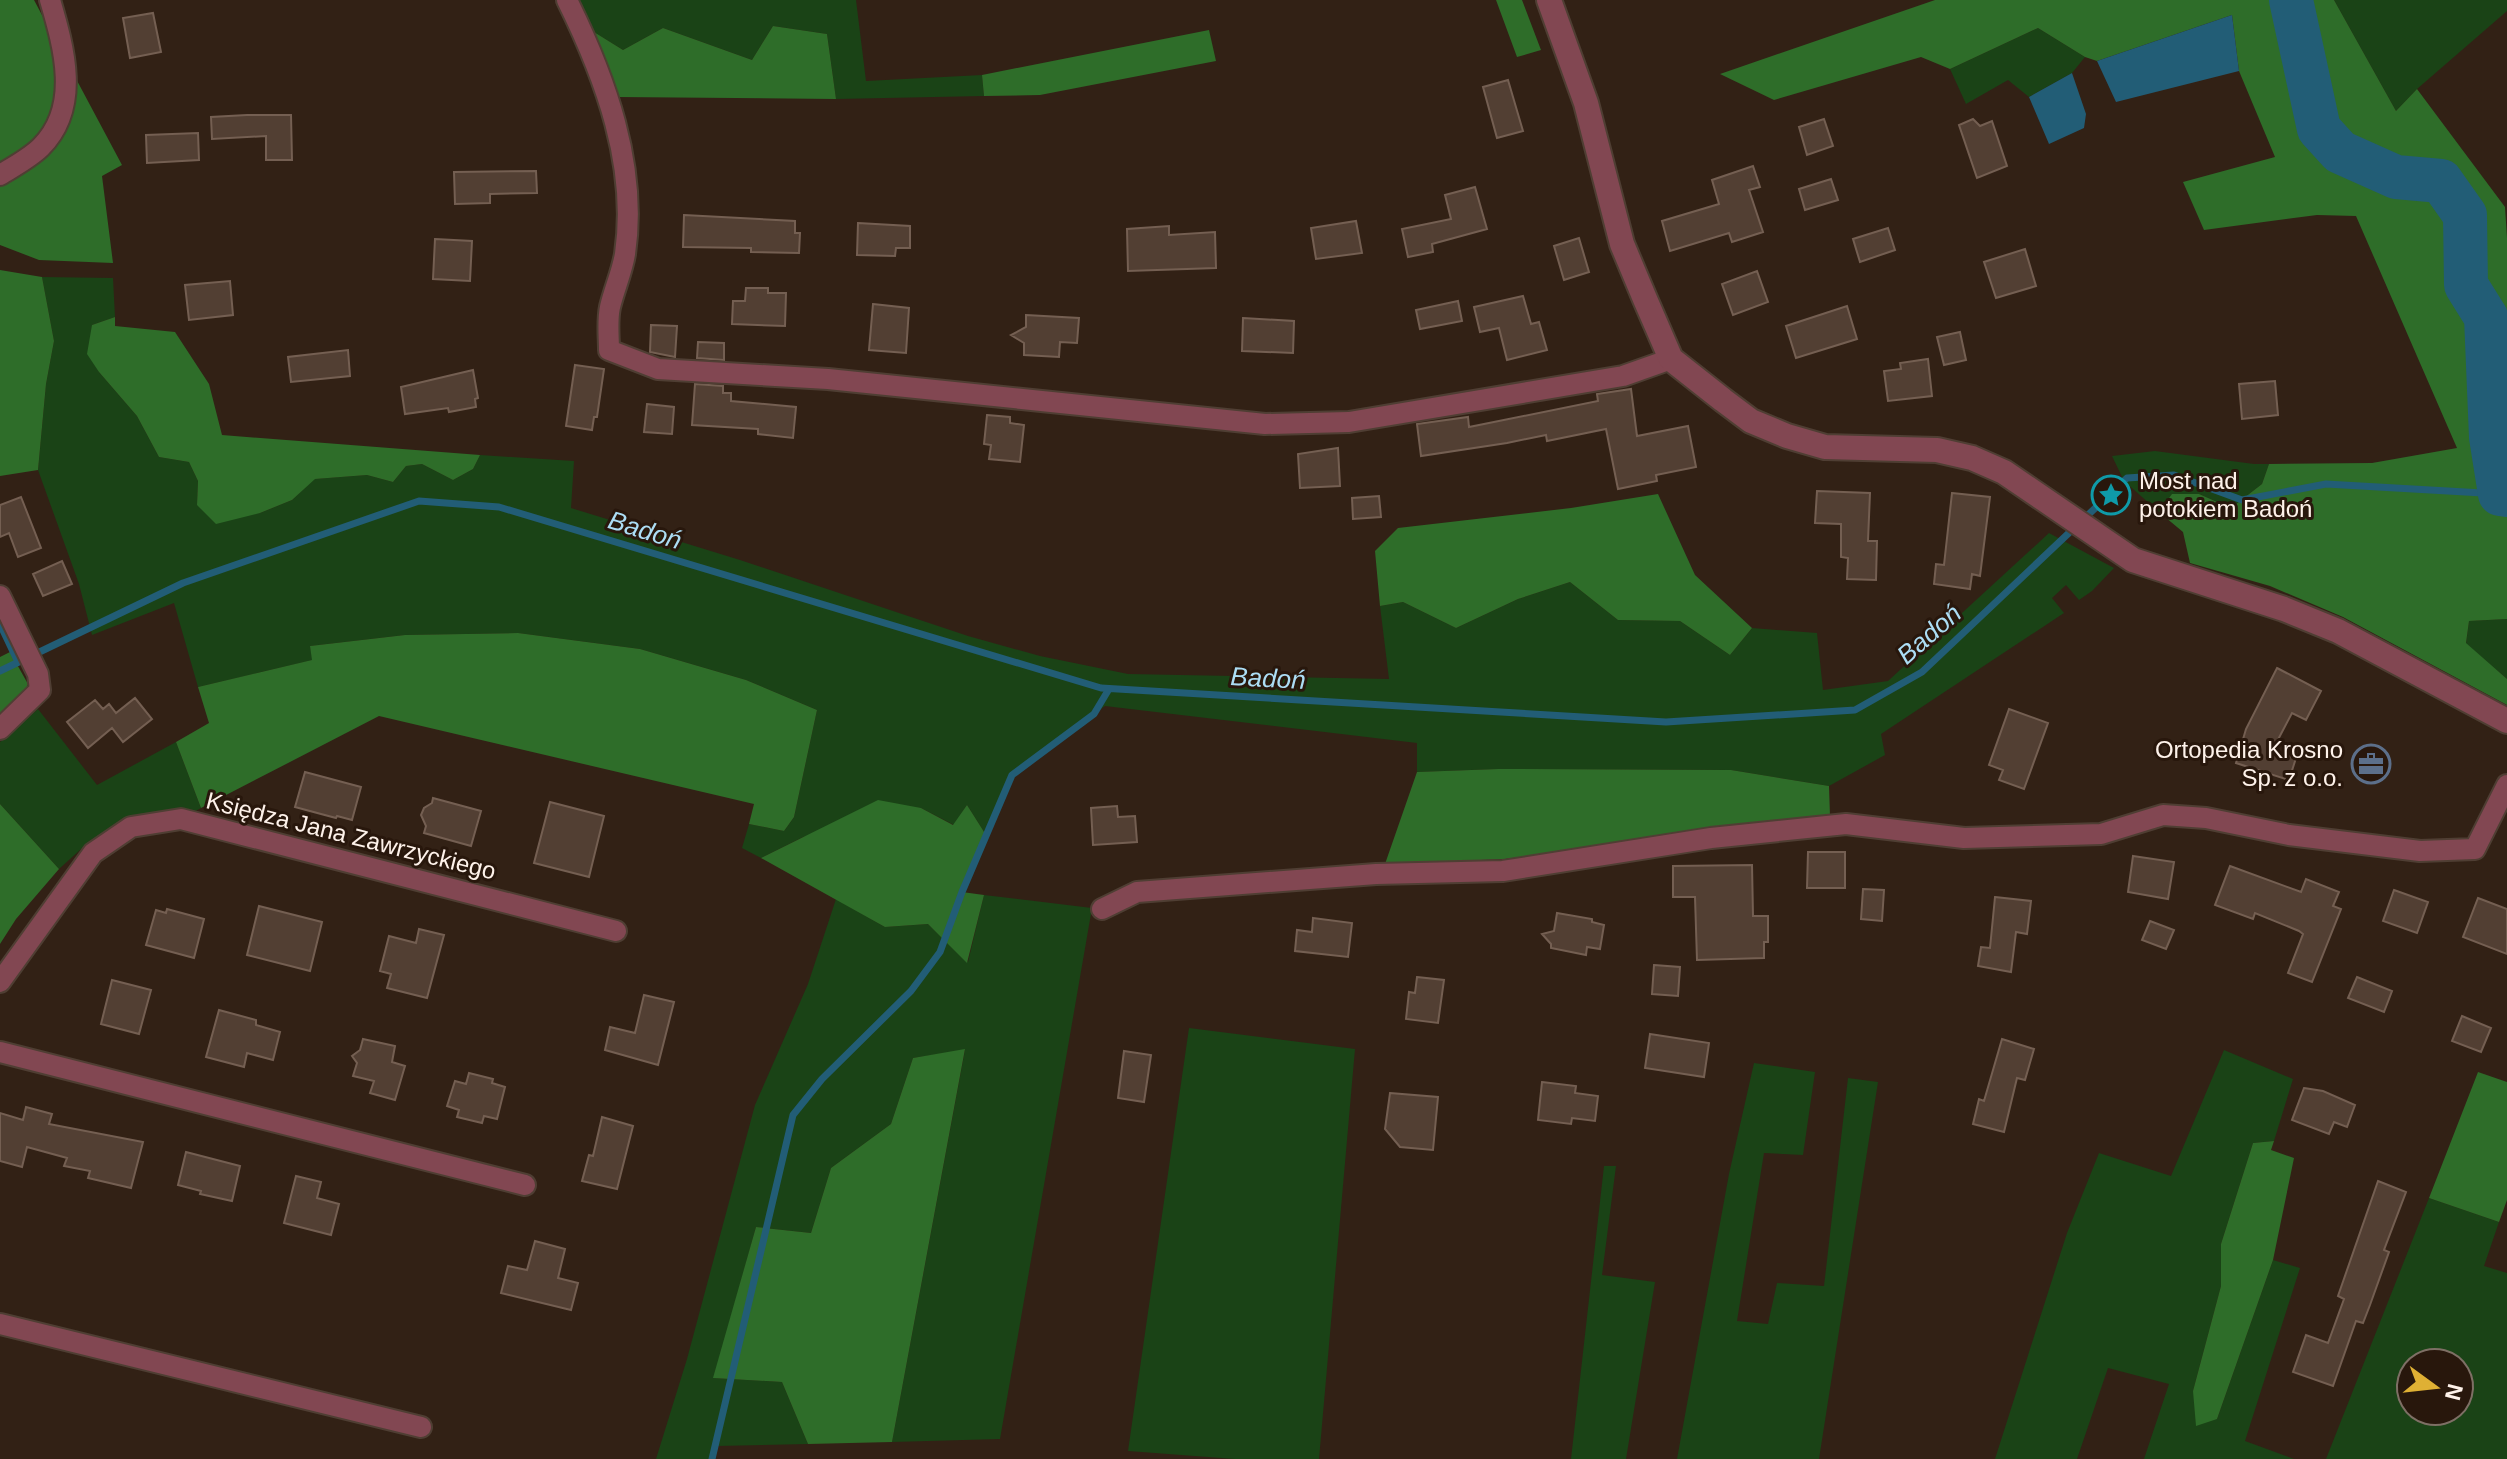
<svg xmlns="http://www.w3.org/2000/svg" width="2507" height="1459" font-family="Helvetica,sans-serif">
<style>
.green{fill:#1a4316;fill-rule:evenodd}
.forest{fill:#2e6d29}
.water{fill:#225d76}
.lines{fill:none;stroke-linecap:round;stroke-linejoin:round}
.stream{stroke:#225d76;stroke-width:7}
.river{stroke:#225d76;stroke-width:44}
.building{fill:#523f33;stroke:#745f52;stroke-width:2}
.minor-casing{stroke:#4f3e33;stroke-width:24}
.tertiary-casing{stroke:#4f3e33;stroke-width:28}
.minor{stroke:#824752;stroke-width:20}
.tertiary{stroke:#824752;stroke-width:24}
.labels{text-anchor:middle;stroke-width:6;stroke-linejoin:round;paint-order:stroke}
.poi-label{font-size:24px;fill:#fef2ea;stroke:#28170c;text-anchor:start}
.street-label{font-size:24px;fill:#fef2ea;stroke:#28170c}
.water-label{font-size:26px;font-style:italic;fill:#acddf4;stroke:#28170c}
</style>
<rect width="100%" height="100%" fill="#322115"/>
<path class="green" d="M578,0H856L866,81L982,75L984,96L836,99L827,34L773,26L752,60L663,28L623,50L594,32Z
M2334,0H2507V11L2417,89L2396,111Z
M2038,28L2085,57L2072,73L2029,97L2008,80L1966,104L1950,69Z
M42,277L113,278L115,317L92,325L99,372L137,416L159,457L189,462L198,481L197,505L260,513L292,500L314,479L367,475L393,482L406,466L422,464L453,480L473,469L480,455L574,461L571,508L740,560L968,636L1040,656L1128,674L1389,679L1380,606L1403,602L1456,628L1518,599L1570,582L1618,620L1680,621L1730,655L1752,628L1817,633L1823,690L1888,681L2049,533L2114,568L2092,591L2079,600L2066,585L2052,598L2064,613L1881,734L1885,755L1829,786L1731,770L1498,769L1417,772V743L1105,706L1012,775L986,835L967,805L954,825L921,808L803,837L761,858L742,848L749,824L784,831L794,817L817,710L746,680L640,649L518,633L405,635L310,646L313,660L198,687L174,603L92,635L79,584L38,470L46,384L54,341Z
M2155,451L2254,464H2269L2262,484L2231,508L2199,494H2173L2159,512L2124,481L2112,456Z
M2507,619V679L2466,644L2469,621Z
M38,709L97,785L176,742L201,808L192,813L128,820L91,840L59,869L0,804V742Z
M984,895L1092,908L1000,1439L892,1442L965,1050L913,1058L891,1124L831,1168L811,1233L756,1227L714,1378L782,1382L808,1444L716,1446L712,1459H656L687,1359L755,1105L808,984L836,899L885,927L928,924L968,962Z
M1189,1028L1355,1049L1319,1459H1235L1128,1451Z
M2224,1050L2293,1079L2274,1141L2253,1143L2221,1244V1286L2193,1391L2217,1419L2273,1260L2300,1268L2245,1441L2294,1459H2144L2169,1384L2108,1368L2077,1459H1995L2067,1233L2099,1153L2171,1176Z
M1754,1063L1815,1072L1803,1155L1764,1153L1737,1321L1768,1324L1777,1283L1824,1286L1848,1078L1878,1082L1819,1459H1677L1729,1174Z
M1604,1166H1616L1602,1275L1655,1282L1626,1459H1571Z
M2429,1198L2499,1222L2484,1266L2507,1273V1459H2326ZM2411,1363H2459V1411H2411Z"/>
<path class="forest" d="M0,0H34L122,165L102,176L113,263L39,260L0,245Z
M1496,0H1522L1541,50L1517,57Z
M1935,0H2334L2396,111L2417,89L2505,207L2507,238V619L2469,621L2466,643L2507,679V705L2343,617L2270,586L2190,563L2183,532L2159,512L2172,494H2199L2231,508L2262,484L2269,464L2372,463L2457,448L2356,216L2317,215L2204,230L2183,182L2275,157L2239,71L2232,15L2097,61L2085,57L2038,28L1950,69L1921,57L1774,100L1720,74Z
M773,26L827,34L836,99L617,97L594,32L623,50L663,28L752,60Z
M1209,30L1216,61L1040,95L984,96L982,75Z
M0,270L42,277L54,341L46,384L38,470L0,476Z
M115,317V326L175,332L209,384L222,435L480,455L473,469L453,480L422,464L406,466L393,482L367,475L315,479L292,500L260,513L216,524L197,505L198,481L189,462L159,457L137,416L99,372L87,354L92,325Z
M1658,494L1695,575L1752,628L1730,655L1680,621L1618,620L1570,582L1518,599L1456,628L1403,602L1380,606L1375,551L1398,528L1571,508Z
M518,633L640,649L746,680L817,710L794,817L784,831L749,824L754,804L379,716L201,808L176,742L209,723L198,687L312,660L310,646L405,635Z
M10,652L28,684L23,697L0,718V657Z
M1498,769L1731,770L1829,786L1830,816L1505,859L1385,864L1417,772Z
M878,800L921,808L953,825L967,805L986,835L962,892L984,895L967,963L928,924L885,927L761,858Z
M0,804L59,869L16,919L0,944Z
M965,1049L892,1442L808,1444L782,1382L713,1378L756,1227L811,1233L831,1168L891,1124L913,1058Z
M2478,1072L2507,1082V1200L2499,1222L2429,1198Z
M2274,1141L2271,1150L2294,1158L2273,1260L2217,1419L2196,1426L2193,1391L2221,1286V1244L2253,1143Z"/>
<path class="water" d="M2232,15L2239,71L2116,102L2097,61Z
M2072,73L2086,114L2084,128L2049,144L2029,97Z"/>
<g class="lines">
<path class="stream" d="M0,624L18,662
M0,671L183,583L419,501L499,507L1101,688L1666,722L1855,710L1922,672L2127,478L2174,475L2242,500L2326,484L2500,494
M712,1459L793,1115L822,1079L911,991L940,952L962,892L1012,775L1094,714L1109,689"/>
<path class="river" d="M2291,0L2319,129L2340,152L2396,177L2441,181L2465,215L2466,285L2486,317L2491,437L2500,494L2507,495"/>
</g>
<path class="building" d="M153,13L161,52L130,58L123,18Z
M1508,80L1523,131L1497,138L1483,87Z
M247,115H291L292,160H266V136L212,139L211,117Z
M1824,119L1833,146L1807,155L1799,127Z
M1973,119L1980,126L1992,121L2007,166L1977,178L1959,125Z
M198,133L199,160L147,163L146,135Z
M1753,166L1760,187L1749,190L1763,232L1732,242L1729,233L1670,251L1662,221L1719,204L1712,180Z
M536,171L537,193L490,194V203L455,204L454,172Z
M1831,179L1838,200L1805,210L1799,189Z
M1475,187L1487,229L1432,244L1433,252L1408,257L1402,229L1451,219L1445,195Z
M684,215L795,221V233H800L799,253L751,252V248L683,247Z
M1356,221L1362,253L1316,259L1311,228Z
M858,223L910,226V248H896L895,256L857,255Z
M1169,226V235L1215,232L1216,268L1128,271L1127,229Z
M1888,228L1895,250L1860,262L1853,239Z
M1579,238L1589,272L1564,280L1554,246Z
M435,239L472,241L470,281L433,279Z
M2025,249L2036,286L1996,298L1984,262Z
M1757,271L1768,302L1733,315L1722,284Z
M230,281L233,315L189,320L185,285Z
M746,288H768V293H786L785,326L732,324L733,301H745Z
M1523,296L1531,324L1539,322L1547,350L1507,360L1499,328L1480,332L1474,307Z
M1458,301L1462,321L1420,329L1416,310Z
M873,304L909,308L906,353L869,350Z
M1847,306L1857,339L1796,358L1786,326Z
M1026,315L1079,318L1077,343L1060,342L1059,357L1024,355V343L1011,335L1026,327Z
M1243,318L1294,321L1293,353L1242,351Z
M651,325L677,326L675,357L650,352Z
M1960,332L1966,360L1944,365L1937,337Z
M698,342L724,343V360L697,358Z
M348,350L350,376L291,382L288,357Z
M1928,359L1932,396L1888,401L1884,371L1901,369L1900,363Z
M575,365L604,369L597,417H594L592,430L566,426Z
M473,370L478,398L475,399L476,407L449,412L448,408L405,414L401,387Z
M2275,381L2278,415L2242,419L2239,384Z
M695,384L723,386V393H731V401L796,407L793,438L758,434V429L692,425Z
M1631,389L1637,436L1688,426L1696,467L1656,475L1657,481L1618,489L1606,429L1547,441L1546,435L1507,443L1421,456L1417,424L1468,417L1469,427L1598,401L1597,394Z
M647,404L674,407L672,434L644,432Z
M987,415L1010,417V423L1024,425L1020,462L989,459L991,445L984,444Z
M1338,448L1340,486L1300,488L1298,454Z
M1817,491L1870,493L1868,541H1877L1876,580L1847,579L1848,558L1841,557V524L1815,523Z
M1952,493L1990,497L1980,576L1972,574L1970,589L1934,584L1936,564L1944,565Z
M1379,496L1381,517L1353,519L1352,498Z
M21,497L41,548L18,557L9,533L0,537V505Z
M62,561L72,584L43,596L33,574Z
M2277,668L2321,691L2306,720L2292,713L2272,751L2296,758L2289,780L2236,763L2246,729Z
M135,698L152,719L123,742L112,728L88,748L67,722L95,700L103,709L109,704L116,713Z
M2009,709L2048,723L2024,789L1999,780L2003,770L1989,765Z
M305,772L361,787L352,820L337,816L336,818L295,807Z
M433,798L481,811L471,846L424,833L426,826L421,815L424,808L432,803Z
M550,802L604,816L589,877L534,863Z
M1117,806L1118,817L1135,816L1137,842L1093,845L1091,808Z
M1808,852H1845V888H1807Z
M2133,856L2174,862L2168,899L2128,892Z
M1752,865L1753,916H1768V942H1764V958L1697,960L1695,897H1673V866Z
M2230,866L2301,892L2306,879L2339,892L2333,906L2341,909L2312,982L2288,973L2303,934L2299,931L2255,913L2253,919L2215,905Z
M1863,889L1884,890L1882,921L1861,919Z
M2394,890L2428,902L2417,933L2383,921Z
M1995,897L2031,901L2027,934L2016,932L2011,972L1978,966L1981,947L1990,948Z
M2478,898L2507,909V954L2463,937Z
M259,906L322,922L310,971L247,955Z
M167,909L204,919L194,958L146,945L156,910L166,913Z
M1557,913L1592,919V922L1604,925L1600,949L1587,947L1586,955L1551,948V944L1542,934L1554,931Z
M1313,918L1352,923L1348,957L1295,951L1297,930L1312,932Z
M2150,921L2174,930L2166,949L2142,940Z
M419,929L444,935L427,998L387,988L391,974L380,971L389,936L416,943Z
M1654,965L1680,967L1678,996L1652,994Z
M1417,977L1444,980L1438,1023L1406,1019L1409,992L1415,993Z
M2357,977L2392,991L2384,1012L2348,998Z
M112,980L151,990L139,1034L101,1024Z
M644,995L674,1002L658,1065L605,1050L610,1027L635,1033Z
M219,1010L256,1020V1025L280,1032L273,1060L247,1053L244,1067L206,1057Z
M2462,1016L2491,1028L2481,1052L2452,1041Z
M1650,1034L1709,1043L1704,1077L1645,1068Z
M363,1039L395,1046L392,1062L405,1066L395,1100L370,1093L374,1081L353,1076L357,1063L352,1056L360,1050Z
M2002,1039L2034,1049L2025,1080L2017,1078L2004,1132L1973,1124L1979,1099L1984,1101Z
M1124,1051L1151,1055L1144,1102L1118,1098Z
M469,1073L493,1079L492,1083L505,1087L497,1119L484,1116L482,1123L457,1117L459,1110L447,1106L455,1081L466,1084Z
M1542,1082L1576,1086L1575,1093L1598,1096L1595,1121L1572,1118L1571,1124L1538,1120Z
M2304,1088L2323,1091L2355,1105L2347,1127L2334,1122L2329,1134L2292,1120Z
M1390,1093L1438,1097L1433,1150L1400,1147L1385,1129Z
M26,1107L52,1114L49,1124L143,1142L131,1188L88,1178L90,1171L64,1166L67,1158L27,1147L22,1167L0,1161V1113L23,1120Z
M602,1117L633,1126L617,1189L582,1181L589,1155L593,1156Z
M186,1152L240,1166L232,1201L200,1194L201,1191L178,1185Z
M296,1176L321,1182L317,1198L339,1204L331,1235L284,1223Z
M2378,1181L2406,1192L2384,1250L2389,1252L2370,1305L2363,1323L2356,1321L2333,1386L2293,1372L2306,1335L2328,1343L2344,1299L2338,1296Z
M535,1241L565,1249L558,1278L578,1283L571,1310L501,1293L508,1266L527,1270Z"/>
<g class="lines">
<g class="minor-casing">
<path id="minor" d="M567,0C605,77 638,166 625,254C622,272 614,290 610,307C607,321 609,337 609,350L658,369L828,379L1265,424L1349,422L1623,376L1671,359
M0,175C13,167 30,158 41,147C81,107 64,48 50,0
M0,596L38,674L40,690L0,729
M1102,909L1137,892L1376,874L1503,871L1711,838L1846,824L1964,838L2101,834L2163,815L2206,818L2289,835L2420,851L2475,849L2507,785
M0,982L93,853L131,827L181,819L616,931
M0,1052L525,1185
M0,1324L421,1427"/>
</g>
<g class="tertiary-casing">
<path id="tertiary" d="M1549,0L1586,103L1622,244L1645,299L1671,359L1723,400L1751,421L1787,436L1825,447L1937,450L1972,458L2004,472L2133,560L2284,609L2338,631L2507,721"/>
</g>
<use href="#minor" class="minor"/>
<use href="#tertiary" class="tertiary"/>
</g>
<defs>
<g id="sight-ring" transform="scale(2)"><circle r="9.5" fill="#28170c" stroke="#0f9aa8" stroke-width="1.5"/><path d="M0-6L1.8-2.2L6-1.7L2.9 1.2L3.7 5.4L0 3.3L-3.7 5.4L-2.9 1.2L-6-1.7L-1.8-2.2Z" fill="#0f9aa8"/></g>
<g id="office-ring" transform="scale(2)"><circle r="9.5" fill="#28170c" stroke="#5c6f8a" stroke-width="1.5"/><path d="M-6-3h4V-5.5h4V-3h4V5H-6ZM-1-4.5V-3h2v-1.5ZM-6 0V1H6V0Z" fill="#5c6f8a"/></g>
</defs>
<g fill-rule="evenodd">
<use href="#sight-ring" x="2111" y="495"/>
<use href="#office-ring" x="2371" y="764"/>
</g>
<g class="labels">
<g class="poi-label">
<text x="2139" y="489">Most nad<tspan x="2139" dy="28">potokiem Badoń</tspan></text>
<text x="2343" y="758" text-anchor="end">Ortopedia Krosno<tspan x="2343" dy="28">Sp. z o.o.</tspan></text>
</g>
<g class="street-label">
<text transform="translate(351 836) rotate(14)" y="8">Księdza Jana Zawrzyckiego</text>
</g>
<g class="water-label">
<text transform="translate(645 530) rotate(17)" y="9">Badoń</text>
<text transform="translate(1929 634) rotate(-41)" y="9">Badoń</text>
<text transform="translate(1268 678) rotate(3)" y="9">Badoń</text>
</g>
</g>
<g transform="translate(2435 1387) rotate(105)"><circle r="38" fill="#28170c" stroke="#7e6f65" stroke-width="2"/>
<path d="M0-6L14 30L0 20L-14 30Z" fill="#dfb034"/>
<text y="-12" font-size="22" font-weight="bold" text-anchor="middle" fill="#fef2ea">N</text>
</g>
</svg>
